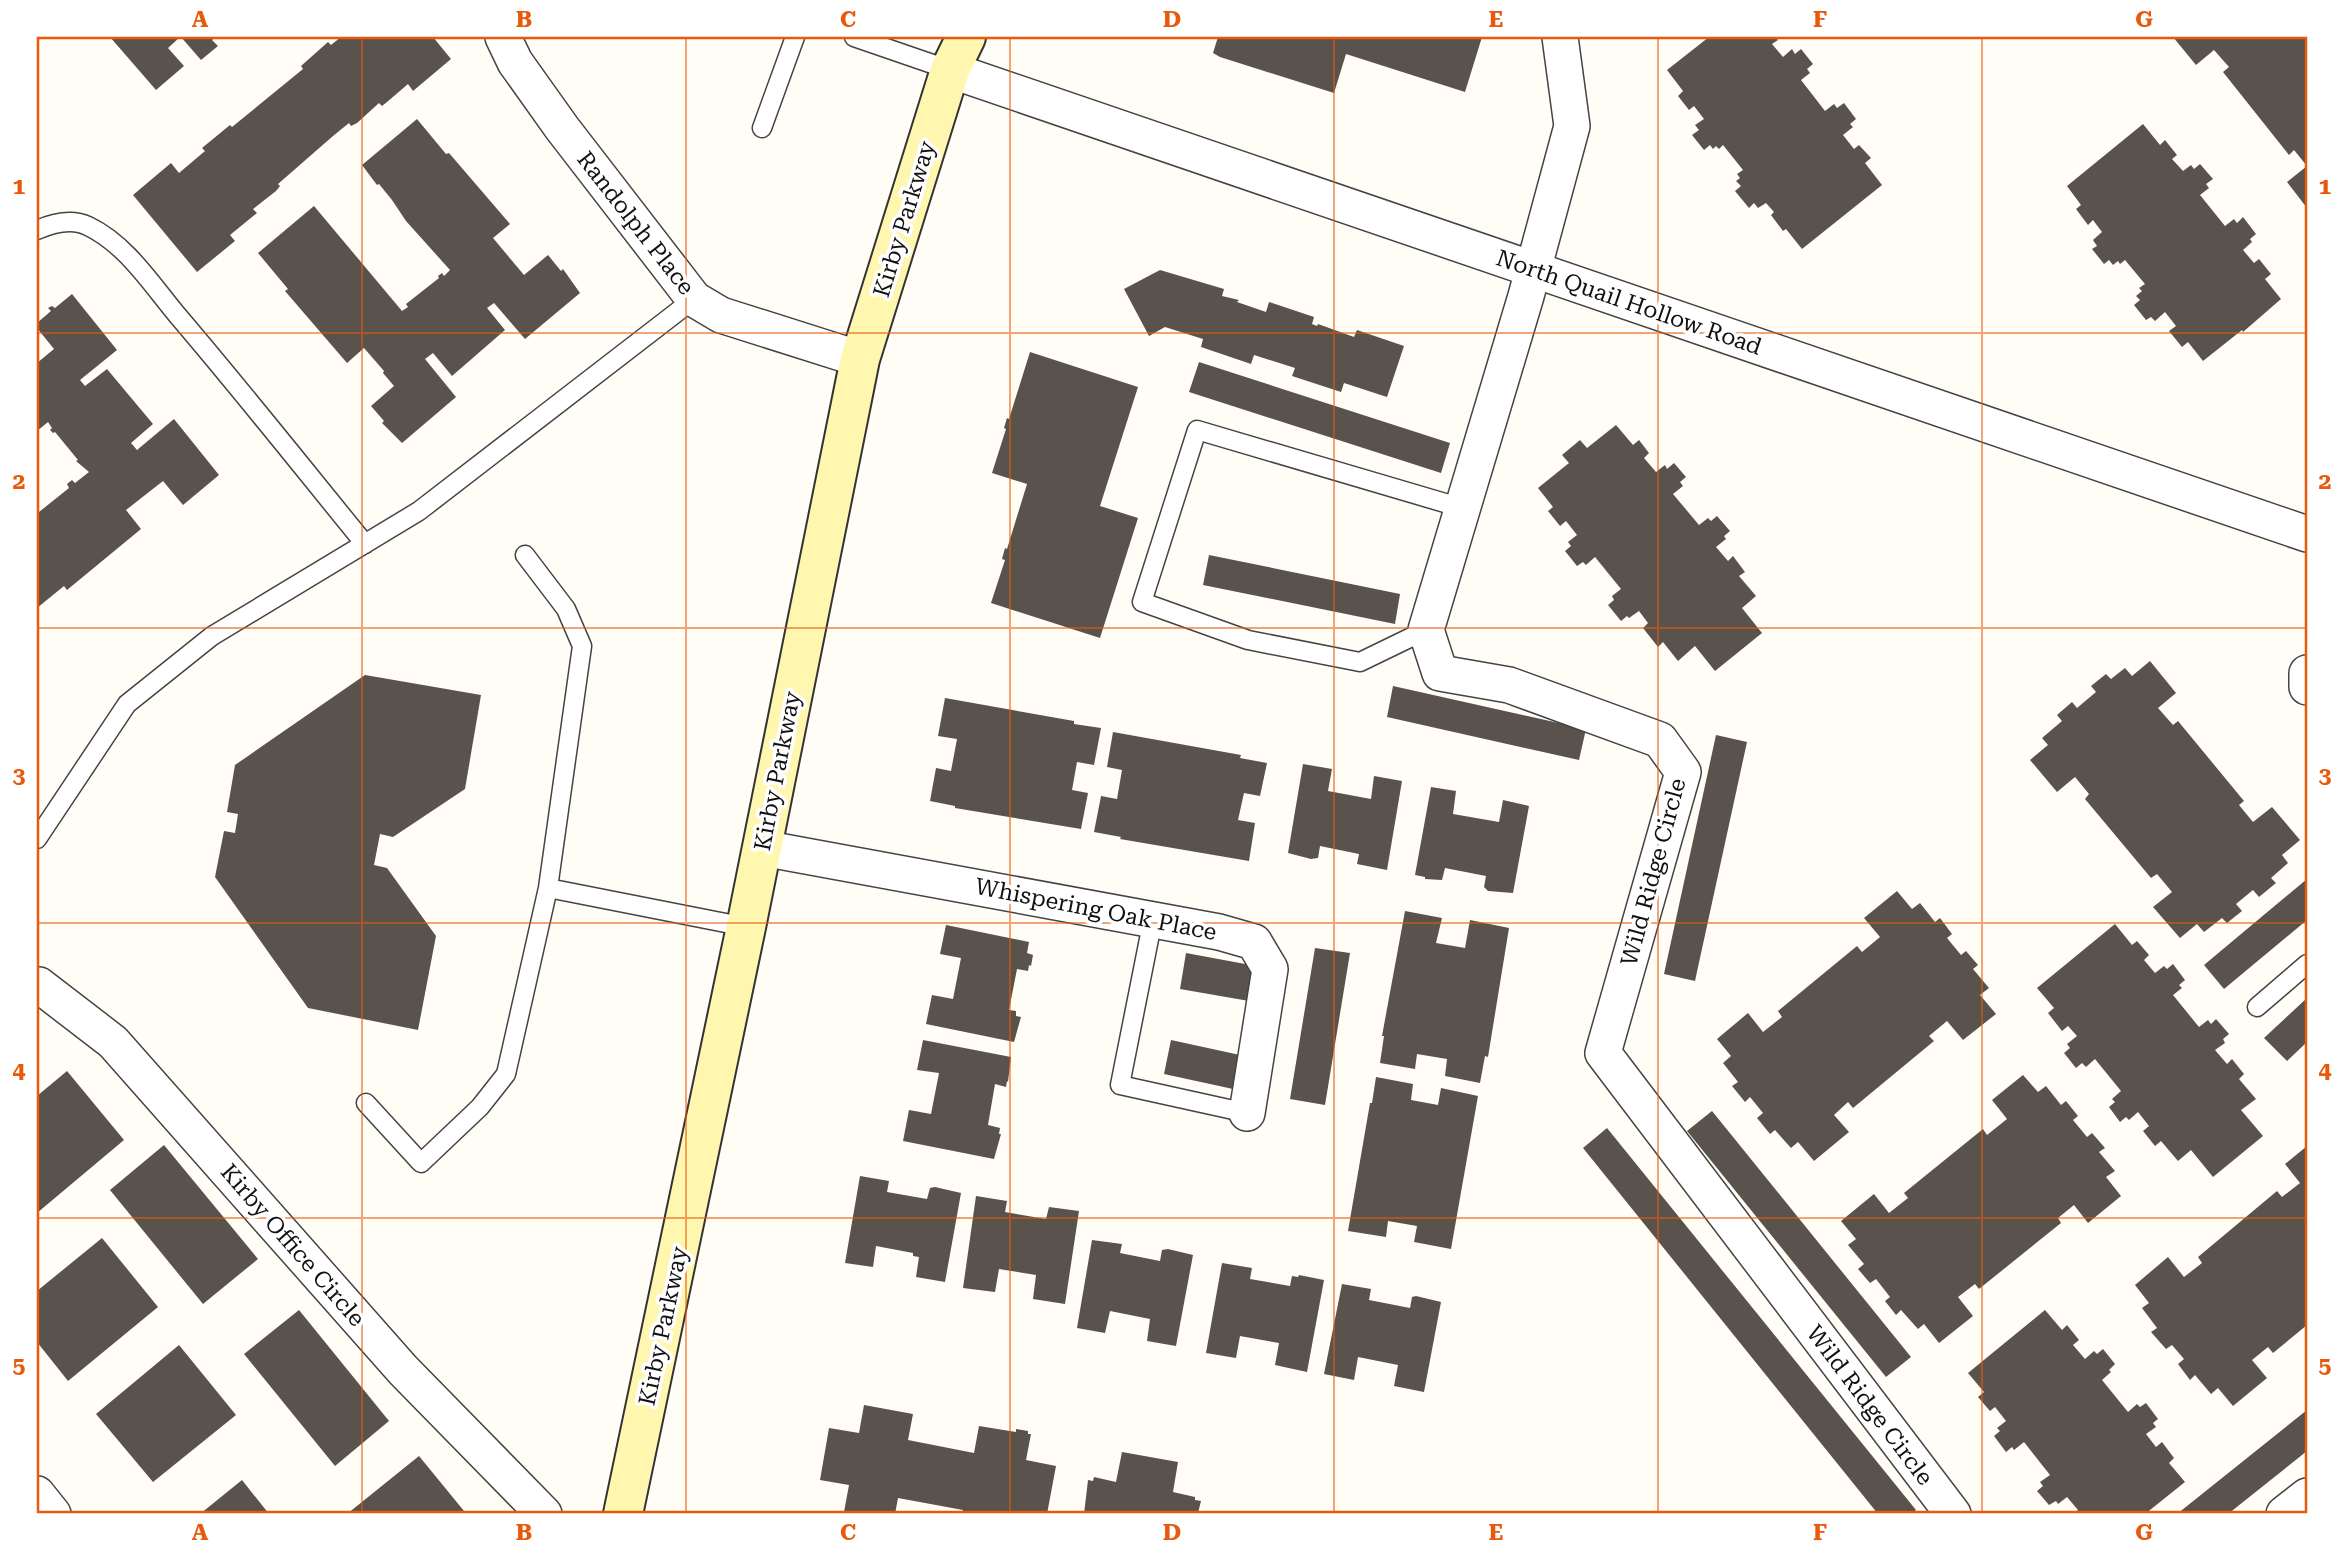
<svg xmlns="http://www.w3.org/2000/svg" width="2344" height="1551" font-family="'Roboto Serif',serif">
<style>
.building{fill:#5a524d}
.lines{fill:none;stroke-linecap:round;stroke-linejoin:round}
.lane-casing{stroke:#444;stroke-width:21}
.street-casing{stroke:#444;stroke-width:38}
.secondary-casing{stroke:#333;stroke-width:42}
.lane{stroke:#fff;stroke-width:18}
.street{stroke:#fff;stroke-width:35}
.secondary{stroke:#fff6b0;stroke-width:38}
.grid{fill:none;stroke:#e8590c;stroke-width:2;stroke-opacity:0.55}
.labels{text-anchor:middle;stroke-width:7;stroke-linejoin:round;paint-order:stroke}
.street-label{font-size:23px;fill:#111;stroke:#fff}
.neatline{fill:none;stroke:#e8590c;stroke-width:2.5}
.grid-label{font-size:23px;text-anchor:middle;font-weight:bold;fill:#e8590c}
</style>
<rect width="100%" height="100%" fill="#fffdf5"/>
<path class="building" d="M110,37H180L168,48L184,66L156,90Z
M181,37H216L212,40L218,46L201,60Z
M341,37H433L451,59L413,91L408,84L387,102L382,106L379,103L357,123L351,126L349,123L333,136L278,184L280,186L276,191L253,209L257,213L230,235L235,241L197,272L133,195L171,163L179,173L205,151L202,148L230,125L232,127L303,69L301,66L328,42L331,45Z
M1218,37H1482L1465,92L1346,54L1334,93L1220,57L1213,53Z
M1709,37H1775L1778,40L1772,44L1783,57L1792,49L1795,54L1801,49L1813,64L1807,69L1810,73L1801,80L1825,111L1834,104L1837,108L1844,103L1856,119L1850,124L1853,127L1843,135L1854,149L1859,145L1871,158L1865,163L1882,185L1802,249L1786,229L1783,231L1771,215L1774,212L1766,203L1758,208L1754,203L1749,208L1735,191L1741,186L1736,181L1740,178L1737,174L1743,170L1723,145L1719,149L1716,146L1713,149L1710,145L1704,150L1692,135L1699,130L1695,125L1704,119L1694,106L1689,110L1678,96L1683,91L1667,70Z
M2173,37H2307V208L2287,182L2307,166L2294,150L2289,155L2223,72L2229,67L2214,50L2196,65Z
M417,119L446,154L449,153L510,224L493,238L524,275L548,255L561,271L563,269L580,293L525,339L494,303L487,308L505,330L452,376L433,353L425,359L456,397L402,443L382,423L384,421L371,406L394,386L383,373L384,371L364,348L347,363L285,291L288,289L258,253L314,206L402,311L408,307L406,304L439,278L438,276L442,273L444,276L450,270L406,221L392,200L379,184L377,185L362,165Z
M2143,124L2160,145L2165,140L2177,155L2172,159L2183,171L2191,165L2194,169L2200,164L2213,179L2206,184L2209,188L2200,195L2225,226L2234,219L2237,223L2243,217L2256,234L2250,239L2252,242L2243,250L2254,263L2259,259L2271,274L2265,279L2281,299L2243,332L2242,330L2203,361L2188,342L2182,347L2169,331L2176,326L2165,312L2155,321L2151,317L2146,320L2134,305L2140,300L2136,296L2142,291L2139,288L2145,284L2125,260L2120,264L2118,261L2113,265L2109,260L2104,264L2092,249L2097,246L2093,240L2102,232L2093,220L2088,225L2076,209L2081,205L2067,186Z
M1160,270L1224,289L1222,296L1239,300L1237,302L1266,312L1269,302L1314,317L1312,324L1317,326L1318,324L1354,337L1357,330L1404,346L1387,397L1344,383L1341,392L1292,376L1295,368L1254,355L1251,364L1201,347L1203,339L1165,327L1149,336L1124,289Z
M72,294L117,350L80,380L85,386L107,369L153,424L131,443L137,450L174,419L219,475L183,505L163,481L126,510L141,529L67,590L64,586L37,608V509L39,512L69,488L67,484L72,480L75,483L89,472L76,461L78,460L55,432L53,433L50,430L52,428L48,422L37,431V363L54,349L37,328V323L51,311L48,308L52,306L55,308Z
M1030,352L1138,387L1100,506L1138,518L1100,638L991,603L1005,560L1002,559L1005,548L1007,549L1027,484L992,473L1006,429L1004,428L1007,418L1009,419Z
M1199,362L1450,443L1441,473L1189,392Z
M1616,425L1633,445L1639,440L1649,453L1644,458L1656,472L1665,465L1667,469L1674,463L1686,477L1680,482L1683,486L1673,494L1699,525L1708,518L1711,521L1717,516L1730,531L1724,536L1726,539L1716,547L1728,561L1733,556L1745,572L1739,576L1756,596L1742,608L1762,633L1715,671L1695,646L1678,661L1663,642L1658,647L1643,628L1648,623L1639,611L1629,618L1627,616L1621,621L1608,605L1614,600L1612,596L1621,589L1595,557L1586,565L1583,562L1577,566L1565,551L1571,546L1568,542L1577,535L1566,521L1560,526L1548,511L1553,507L1538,488L1569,463L1562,455L1580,440L1587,448Z
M1209,555L1400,594L1395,624L1203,585Z
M2150,661L2176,693L2158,708L2173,725L2178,721L2244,801L2239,805L2253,822L2272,807L2300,840L2282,855L2288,863L2271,878L2276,883L2259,897L2253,890L2236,904L2242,911L2227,923L2222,918L2204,932L2197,924L2180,938L2153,907L2172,892L2157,874L2151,878L2085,799L2089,794L2075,777L2057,792L2030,760L2048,745L2042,738L2062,721L2057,715L2072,702L2077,708L2096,692L2091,686L2106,674L2111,679L2125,668L2132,676Z
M365,675L481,695L465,789L393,837L380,834L374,865L387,868L436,936L418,1030L308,1008L215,877L224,831L235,833L238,814L227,812L235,765Z
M1393,686L1586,729L1579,760L1387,717Z
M945,698L1074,721V724L1101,728L1094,765L1077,762L1072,790L1088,793L1081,829L955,808V806L930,801L936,768L951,771L957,739L938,736Z
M1113,732L1241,755L1240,758L1267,763L1260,796L1244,793L1238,820L1255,823L1249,861L1120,839L1121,837L1094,832L1101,796L1117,799L1122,770L1107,767Z
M1716,735L1747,742L1695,981L1664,974Z
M1303,764L1332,769L1328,791L1371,799L1374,776L1402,781L1387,870L1357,864L1359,854L1320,846L1318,858L1311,859L1288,853Z
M1431,787L1456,791L1453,814L1499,822L1503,800L1529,806L1513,893L1488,891L1484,887L1486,876L1445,868L1442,880L1425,879V877L1415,875Z
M2307,879V920L2224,989L2204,965Z
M1897,891L1912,909L1920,903L1935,922L1940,918L1952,934L1947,938L1961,955L1966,951L1978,965L1973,969L1989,988L1980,995L1996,1014L1963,1040L1947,1021L1929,1036L1934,1041L1853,1108L1848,1102L1834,1115L1849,1132L1814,1161L1798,1142L1791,1148L1775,1130L1770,1134L1757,1118L1763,1113L1750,1097L1745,1102L1732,1086L1738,1082L1723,1063L1731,1056L1717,1039L1748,1013L1763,1032L1782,1017L1778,1011L1857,946L1862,952L1880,937L1864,918Z
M1405,911L1442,918L1436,943L1465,948L1470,920L1509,928L1488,1057L1485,1056L1480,1083L1445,1076L1447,1059L1417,1054L1415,1069L1380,1063L1384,1036H1382Z
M2115,924L2132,945L2137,941L2149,955L2144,960L2155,973L2164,966L2167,969L2173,964L2185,980L2179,985L2182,988L2173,995L2199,1027L2208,1020L2211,1024L2216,1019L2229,1034L2223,1039L2225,1043L2215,1050L2227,1064L2232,1059L2244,1074L2239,1079L2256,1099L2241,1110L2263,1136L2213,1177L2191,1150L2178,1161L2161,1141L2155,1146L2143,1131L2149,1126L2138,1112L2129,1120L2126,1117L2120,1122L2109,1107L2115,1102L2112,1099L2121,1091L2095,1059L2086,1067L2082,1063L2076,1068L2064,1053L2070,1048L2067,1044L2077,1036L2068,1026L2062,1031L2048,1013L2054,1008L2037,988Z
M946,925L1029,942L1027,953L1033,955L1031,966L1029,965L1028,971L1017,969L1009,1010L1016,1011V1016L1021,1017L1014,1042L926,1024L932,995L953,999L961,958L940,954Z
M1315,948L1350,953L1325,1105L1290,1099Z
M1186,953L1256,966L1249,1001L1180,989Z
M2307,998V1042L2287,1061L2264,1038Z
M923,1040L1011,1057L1008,1082L1007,1081L1006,1087L995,1084L988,1125L1000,1128L999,1134H1001L994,1159L903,1141L909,1110L931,1114L939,1073L917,1070Z
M1171,1040L1240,1055L1233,1089L1164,1074Z
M67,1071L124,1140L37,1213V1096Z
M2023,1075L2038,1092L2046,1086L2061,1105L2066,1101L2078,1116L2073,1120L2087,1137L2092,1133L2105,1148L2099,1152L2115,1171L2106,1177L2121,1196L2088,1223L2074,1205L2058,1218L2061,1223L1979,1289L1975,1284L1958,1297L1973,1316L1939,1343L1924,1324L1918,1329L1901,1310L1896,1315L1885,1301L1890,1297L1876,1279L1870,1283L1858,1269L1864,1264L1848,1245L1856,1239L1841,1221L1874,1194L1889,1213L1908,1198L1904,1193L1983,1129L1987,1135L2007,1119L1992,1100Z
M1376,1077L1413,1084L1411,1100L1438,1105L1441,1088L1478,1096L1451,1249L1414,1242L1417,1226L1388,1221L1386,1237L1348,1231L1370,1103H1372Z
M1712,1111L1911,1357L1886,1377L1687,1131Z
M1607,1128L1916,1510L1911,1514H1878L1583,1148Z
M164,1145L258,1259L203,1304L110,1190Z
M2307,1146V1325L2273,1353L2268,1347L2252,1360L2267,1378L2233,1406L2218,1388L2211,1394L2195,1375L2190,1380L2178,1364L2184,1359L2172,1345L2166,1349L2151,1332L2157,1328L2142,1308L2149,1303L2135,1285L2168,1257L2184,1277L2202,1263L2198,1257L2277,1191L2282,1197L2300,1183L2285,1164Z
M860,1176L889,1181L887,1192L927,1199L930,1188L935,1187L961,1193L945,1282L916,1277L919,1257L913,1256V1253L876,1246L873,1267L845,1263Z
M976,1196L1007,1201L1005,1212L1046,1219L1049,1207L1079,1211L1065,1304L1033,1299L1036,1275L999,1269L995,1292L963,1288Z
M102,1238L158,1307L68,1381L37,1342V1291Z
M1092,1240L1122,1244L1120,1253L1160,1261L1162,1250L1168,1249L1193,1255L1176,1346L1147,1341L1150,1319L1110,1311L1105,1333L1077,1328Z
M1222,1263L1252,1268L1250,1279L1290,1286L1292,1276L1298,1277L1299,1275L1324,1280L1307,1372L1275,1365L1279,1343L1240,1336L1236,1358L1206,1353Z
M1342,1284L1371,1289L1369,1300L1410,1308L1412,1297L1416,1296L1441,1302L1424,1392L1394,1386L1398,1365L1358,1357L1354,1380L1324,1374Z
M299,1310L389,1421L335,1466L244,1354Z
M2045,1310L2062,1330L2067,1325L2079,1340L2073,1345L2085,1359L2094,1351L2097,1354L2103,1349L2115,1364L2109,1370L2111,1372L2102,1380L2128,1412L2137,1404L2140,1407L2146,1403L2158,1419L2153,1423L2156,1427L2146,1434L2156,1447L2162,1442L2174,1458L2169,1463L2185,1482L2145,1514H2073L2078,1510L2067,1497L2058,1504L2056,1501L2049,1505L2037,1491L2043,1486L2040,1482L2050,1475L2024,1442L2014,1450L2012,1447L2006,1452L1994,1436L2000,1431L1997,1428L2006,1421L1995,1407L1990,1411L1978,1397L1984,1392L1968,1373Z
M179,1345L236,1415L153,1482L96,1414Z
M864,1405L913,1414L908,1440L974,1453L979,1426L1016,1432V1429L1028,1431V1434H1031L1026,1460L1056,1466L1047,1514H962L963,1510L898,1498L895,1514H846L844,1512L849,1485L820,1480L829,1428L859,1433Z
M2307,1410V1451L2228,1514H2177Z
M1122,1452L1178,1462L1173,1492L1195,1497V1500L1201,1501L1198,1513L1084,1514L1088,1480L1093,1481L1094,1477L1116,1482Z
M419,1456L464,1511L460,1514H347Z
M242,1480L269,1514H200Z"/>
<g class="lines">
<g class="lane-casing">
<path id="lane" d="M854,37L950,70
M762,128L795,37
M37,230C53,223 71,218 88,226C126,244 152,285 178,316C242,391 303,468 365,544
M525,555L566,609L582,646L548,888L746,927
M1426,630L1360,662L1248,640L1142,602L1197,430L1462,508
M37,839L127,704L212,636L419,511L694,299
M1153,919L1120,1085L1247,1113
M2257,1007L2307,964
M366,1103L421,1163L480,1107L506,1074L548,888"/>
</g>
<g class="street-casing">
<path id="street" d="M503,37L515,62L562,128L694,299L721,315L860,359
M1560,37L1572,126L1526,296L1426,630L1440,673L1509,685L1660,740L1683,772L1603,1053L1953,1514
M950,70L2307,534
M2307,673V687
M762,848L1219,932L1254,942L1270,969L1247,1113
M37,987L39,985L113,1042L403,1370L544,1514
M37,1494L53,1514
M2284,1514L2307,1496"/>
</g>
<g class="secondary-casing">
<path id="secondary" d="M623,1514L746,927L860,359L950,70L966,37"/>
</g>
<use href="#lane" class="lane"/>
<use href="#street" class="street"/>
<use href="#secondary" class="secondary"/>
</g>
<path class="grid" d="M362,37V1514M686,37V1514M1010,37V1514M1334,37V1514M1658,37V1514M1982,37V1514M37,333H2307M37,628H2307M37,923H2307M37,1218H2307"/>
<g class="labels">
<g class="street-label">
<text transform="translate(904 219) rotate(-73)" y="8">Kirby Parkway</text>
<text transform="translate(636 223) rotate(52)" y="8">Randolph Place</text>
<text transform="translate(1629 302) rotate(19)" y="8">North Quail Hollow Road</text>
<text transform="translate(777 771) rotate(-79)" y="8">Kirby Parkway</text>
<text transform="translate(1653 872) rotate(-75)" y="8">Wild Ridge Circle</text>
<text transform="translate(1096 909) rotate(11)" y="8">Whispering Oak Place</text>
<text transform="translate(293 1245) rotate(49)" y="8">Kirby Office Circle</text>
<text transform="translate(663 1326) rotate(-78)" y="8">Kirby Parkway</text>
<text transform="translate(1870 1405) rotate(53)" y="8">Wild Ridge Circle</text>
</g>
</g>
<rect width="2344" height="1551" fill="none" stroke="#ffffff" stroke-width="77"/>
<rect x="38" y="38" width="2268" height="1474" class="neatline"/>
<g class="grid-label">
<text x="200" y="27">A</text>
<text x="524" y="27">B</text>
<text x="848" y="27">C</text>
<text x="1172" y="27">D</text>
<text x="1496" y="27">E</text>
<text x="1820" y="27">F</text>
<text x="2144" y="27">G</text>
<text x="19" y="194">1</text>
<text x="2325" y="194">1</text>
<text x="19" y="489">2</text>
<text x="2325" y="489">2</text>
<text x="19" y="783">3</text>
<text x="2325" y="783">3</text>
<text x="19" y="1078">4</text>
<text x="2325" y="1078">4</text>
<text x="19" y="1373">5</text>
<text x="2325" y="1373">5</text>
<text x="200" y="1540">A</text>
<text x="524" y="1540">B</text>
<text x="848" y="1540">C</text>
<text x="1172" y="1540">D</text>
<text x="1496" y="1540">E</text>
<text x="1820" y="1540">F</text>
<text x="2144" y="1540">G</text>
</g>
</svg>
